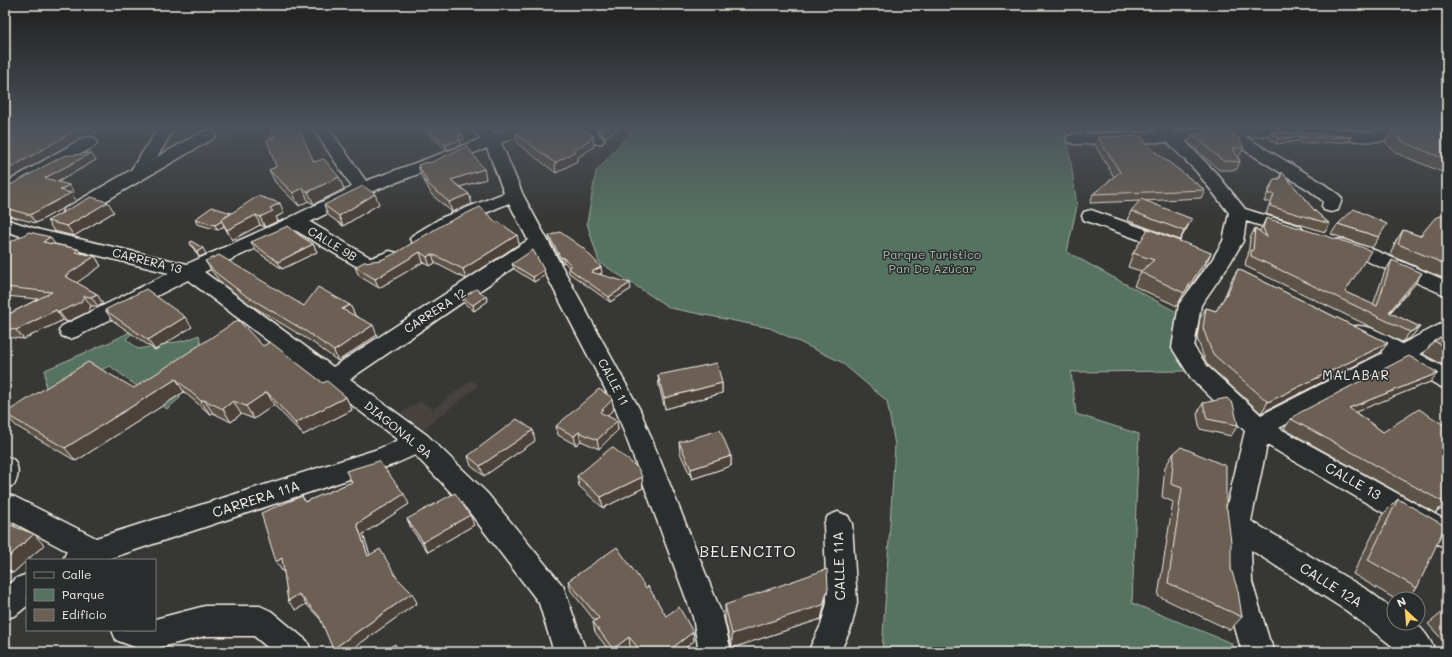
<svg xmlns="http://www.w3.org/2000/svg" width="1452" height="657" font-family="Mali,sans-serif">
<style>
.built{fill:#47433e}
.green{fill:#567261;stroke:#a5b2a4}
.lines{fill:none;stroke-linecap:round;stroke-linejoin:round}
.minor-casing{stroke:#f4f1e8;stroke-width:3}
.minor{fill:#2a2d2e;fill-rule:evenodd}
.wall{fill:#5d5247;stroke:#f4f1e8}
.shaded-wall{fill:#4c423a;stroke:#f4f1e8}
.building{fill:#6c5f53;stroke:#f4f1e8}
.labels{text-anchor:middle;stroke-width:3;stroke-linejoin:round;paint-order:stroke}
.street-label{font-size:12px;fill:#f4f1e8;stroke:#2a2d2e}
.park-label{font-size:12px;fill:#adb8ab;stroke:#2a2d2e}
.neighbourhood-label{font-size:13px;letter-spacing:1px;fill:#f4f1e8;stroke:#2a2d2e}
.near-street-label{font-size:14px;fill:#f4f1e8;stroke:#2a2d2e}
.near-neighbourhood-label{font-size:16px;letter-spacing:1px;fill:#f4f1e8;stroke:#2a2d2e}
</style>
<rect width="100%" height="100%" fill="#373735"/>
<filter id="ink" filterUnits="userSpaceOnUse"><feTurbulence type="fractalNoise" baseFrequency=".025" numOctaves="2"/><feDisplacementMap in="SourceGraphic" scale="8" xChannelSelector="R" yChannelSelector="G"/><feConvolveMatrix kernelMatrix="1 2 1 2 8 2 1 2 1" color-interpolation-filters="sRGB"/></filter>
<g filter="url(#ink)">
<path class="built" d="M175,129L198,134V138L188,142L169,138Z
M226,131L231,136L233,142L226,144L224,142L218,144L220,146L209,151L200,141Z
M167,140L189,143L162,154H157Z
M471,380L479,385L423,430L401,413L420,401L433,409Z"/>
<path class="green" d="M635,127H1063L1067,135L1077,206L1067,252L1182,315L1190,371L1071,372L1076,414L1139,434L1132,603L1231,643L1237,652H882L895,445L887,401L841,362L770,328L670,308L599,262L587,223L596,172Z
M138,328L126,339L138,349L187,340L199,335L201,345L160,383L181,397L167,409L110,366L91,374L46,400L45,370L110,342Z"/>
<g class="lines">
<g class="minor-casing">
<path id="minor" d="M159,127H175L157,157L202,132L208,130L214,132L216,135L214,138L78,217L71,219L64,217L62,213L64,209L131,170Z
M312,127H328L366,181L481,139L471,127H489L495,134L512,127H536L534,130L501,143L523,195L640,410L723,617L731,652H699L693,617L616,410L535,253L350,379L427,435L487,493L563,586L586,652H554L539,603L467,509L415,455L395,464L105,560H63L67,551L5,518V494L15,497L96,538L378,449L398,440L188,280L78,336L70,339L62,336L59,331L62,326L169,273L27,238L5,231V219L40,230L187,264L289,218L352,187ZM487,148L504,193L441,218L413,235L410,239L413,243L420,245L427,243L455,226L509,203L528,240L333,367L204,272L295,230L361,269C374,273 392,269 400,257L397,253L390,251L371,258L310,222L368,193Z
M576,127H593L604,140L602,143C590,146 583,137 576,127Z
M1152,127H1170L1175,132L1222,127H1323L1367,132L1389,130L1392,127H1412C1394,152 1334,137 1309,136C1287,135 1266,135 1244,136L1321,182L1339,195L1342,199L1338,210L1331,212L1324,210L1322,206L1323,201L1309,190L1223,137L1185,141L1218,175L1245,209L1300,226L1303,230L1300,234L1293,236L1246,221L1243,241L1230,263L1201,305L1194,347L1207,366L1261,415L1383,353L1351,337L1348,332L1351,327C1368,322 1387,336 1402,344L1439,325L1447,322V339L1420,354L1447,369V389L1439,386L1401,364L1279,428L1447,521V547L1437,544L1267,445L1251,521L1369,591L1394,610V623C1399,623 1405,622 1411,623C1423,625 1431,642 1436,652H1400L1347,611L1251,550L1252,582L1269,639L1275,652H1242L1222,582V526L1245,431L1191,378L1172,348L1179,304L1212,260L1223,241L1229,213L1196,171L1167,142L1074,144L1068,142L1066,139L1068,136L1074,134L1156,132Z
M89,137L95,138L97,142L95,146L11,194L5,195V183L83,138Z
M1091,210L1179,241L1182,245L1179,249L1172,251L1165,249L1084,220L1082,216L1084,212Z
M1341,239L1367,247L1447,281V296L1353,255L1334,249L1331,245L1334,241Z
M5,456L14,460C19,469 19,475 14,485L5,488Z
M838,512L848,516L852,524L857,603L851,628L840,652H808L821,625L827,603L824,524L828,516Z
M27,574V606L16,615L5,619V587L17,578Z
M205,606H260L271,611L307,641L312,652H273L254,636H205L145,651L116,640L112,630H155V619Z"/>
</g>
<use href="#minor" class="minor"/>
</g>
<path class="wall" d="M421,127H456L464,139L460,141L461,145L447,150Z
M596,127H621L604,138Z
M1085,127H1131L1130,131L1088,132Z
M1173,127H1204L1176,130Z
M1340,127H1350V129Z
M1371,127H1390L1388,129L1374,130Z
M1447,127V174L1396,153L1385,142L1392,131Z
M585,131L593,135L594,147L577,158V161L556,173L518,144L516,134Z
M1272,132L1352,137L1349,142L1301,143L1299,141L1276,144L1269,137Z
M1192,134L1244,148L1239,156H1238L1240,162L1236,170H1219L1188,142Z
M1098,137L1150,148L1205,190L1201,198L1144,201L1187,228L1180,240L1127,220L1131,211L1140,201L1090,203L1093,194L1114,177L1095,145Z
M96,160L58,182L74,192L72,194L76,201L36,223L5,215V188Z
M314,162L339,177L344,189L314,204L308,201L299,206L275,182L269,170L276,167Z
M428,163L484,169L486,179L460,187L469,194L472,204L452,212L432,195L421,175L418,165Z
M1282,172L1315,211L1330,224L1325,232L1266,214L1270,202H1264L1270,187L1274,179H1278Z
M379,204L343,226L328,215L324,205Z
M114,212L74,236L54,231L47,221Z
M231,213H284L276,217L278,221L265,227L260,225L232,240L224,226L218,230L197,224L195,219Z
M1447,214V280L1390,255L1396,241L1403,230L1420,236Z
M1266,218L1345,292L1373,305L1385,271L1392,260L1415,284L1390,313L1420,327L1411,337L1402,342L1245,266L1246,260L1248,256L1250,238L1255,228L1260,231Z
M497,223L519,244L466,279L435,263L430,266L423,262L379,288L359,276L355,267L381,260Z
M1338,224L1379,237L1372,248L1331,234Z
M299,235L313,244L317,252L282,269L255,250L251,242Z
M549,236L602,273L599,274L631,289L610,302L569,273L568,268L569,267L564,262L562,263L550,241Z
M190,243L206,254L199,257L193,248Z
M55,244L78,249L81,253L95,256L101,266L76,283L97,294L103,304L98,306H91L88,312L67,322L63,320L24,339L5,337V316L38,299L5,296V245Z
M1133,253H1211L1204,267L1177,306L1134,286L1141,271L1128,267Z
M205,261L304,306L350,305L355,315H354L377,335L338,361L312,342L251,305L221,283L211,270Z
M512,264L544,270L545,275L534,282L514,269Z
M1238,269L1388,343L1380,353L1261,413L1208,365L1205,360L1197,338L1200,318L1206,308L1216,311L1224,298L1232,279Z
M486,296L488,301L474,311L464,303L462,298Z
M105,310L192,327L155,350L112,320Z
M1447,334V367L1423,354L1434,341Z
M263,346L346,397L352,410L303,435L274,405L254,419L241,414L231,422L213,413L210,414L184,392L76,461L16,426L5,414V413L134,388Z
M658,375L722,383V393L665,409L659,386Z
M1430,382L1355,412L1383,432L1447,506L1435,513L1284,429L1291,419Z
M612,400L614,409L606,416L617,421L618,430L599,449L581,441L576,445L558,435L556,426Z
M1203,403L1238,425L1231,436L1200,429L1197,414Z
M535,441L484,476L471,466L468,456Z
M679,442L731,456V466L692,479L680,453Z
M1174,453L1226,509L1231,569L1242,617L1230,630L1158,596L1173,502L1162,497L1165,467Z
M346,471L409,504L363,534L370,555L397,578L417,603L348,652H335L321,620L306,604L296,610L288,601L284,571L283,572L276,562L302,496L306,502L352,482Z
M577,476L642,477L643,488L603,508L579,486Z
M1398,499L1417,588L1405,599H1395L1353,574L1383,514Z
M5,518L17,528L44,545L13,573L5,570Z
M407,519L474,525L428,552L412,530Z
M568,581L666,616L693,632L694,641L680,652H635L630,647L623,652H610L595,632L593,622L595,621L571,591Z
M828,588L825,603L821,619L732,648L725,620V605Z
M1444,611H1447V645L1428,624Z"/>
<path class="shaded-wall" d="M88,127H95L97,132L91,136L82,137L5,182V171L78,129Z
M605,127H621L604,138L603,129Z
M463,135L464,139L460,141L461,145L447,150L446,145L458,136Z
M593,135L594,147L577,158V161L556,173L555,163Z
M1302,136L1299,141L1276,144L1278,139Z
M91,153L96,160L50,186L45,178Z
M484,169L486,179L453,189L451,180Z
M339,177L344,189L314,204L308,192Z
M69,185L74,192L72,194L76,201L36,223L30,215L60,190Z
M303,188L308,201L299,206L293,193Z
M375,194L379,204L343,226L339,216Z
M469,194L472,204L452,212L449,202Z
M108,202L114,212L74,236L67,226Z
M280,203L284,213L276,217L278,221L265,227L260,217L270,208Z
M256,215L260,225L232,240L227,230Z
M1192,219L1187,228L1180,240L1184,231Z
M222,221L224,226L218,230L215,225Z
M517,235L519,244L466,279L463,269Z
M50,237L57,247L43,242Z
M313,244L317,252L282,269L278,262Z
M203,248L206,254L199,257L197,252Z
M78,249L84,258L75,252Z
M420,252L423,262L379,288L375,279Z
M1211,253L1204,267L1177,306L1184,293Z
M432,254L435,263L430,266L427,257Z
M95,256L101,266L72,286L65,276Z
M563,257L564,262L562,263L561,258Z
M601,267L602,273L592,277L591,272Z
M544,270L545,275L534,282L533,277Z
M1422,273L1415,284L1384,319L1389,312Z
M630,283L631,289L610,302L609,297Z
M97,294L103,304L98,306L91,297Z
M84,296L91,306L88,312L67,322L59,312Z
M486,296L488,301L474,311L473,305Z
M350,305L355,315L347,319L342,309Z
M56,310L63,320L24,339L16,330Z
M185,317L192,327L155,350L148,340Z
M373,325L377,335L338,361L334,351Z
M1420,327L1411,337L1402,342L1410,332Z
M1388,343L1380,353L1261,413L1268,402Z
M1438,373L1430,382L1341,418L1349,408Z
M176,379L184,392L76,461L65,448Z
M722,383V393L665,409L664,398Z
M267,392L274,405L254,419L246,406Z
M346,397L352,410L303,435L295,423Z
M204,400L213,413L210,414L201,401Z
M612,400L614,409L601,421L600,412Z
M233,401L241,414L231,422L223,409Z
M617,421L618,430L599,449L597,440Z
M533,430L535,441L484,476L480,466Z
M579,432L581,441L576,445L574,436Z
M731,456V466L692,479L691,469Z
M642,477L643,488L603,508L601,497Z
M404,494L409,504L363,534L374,566L368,556L357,524Z
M1447,502V506L1435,513L1445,503Z
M470,515L474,525L428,552L423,542Z
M8,519L19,530L5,524V522Z
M34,534L44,545L13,573L5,566V560Z
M282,558L289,569L283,572L276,562Z
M828,588L825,603L821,619L732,648V634Z
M412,593L417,603L348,652H335L333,649Z
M299,594L306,604L296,610L288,601Z
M693,632L694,641L680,652H667Z
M629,637L630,647L623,652H614L613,649Z"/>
<path class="building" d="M12,127H88L86,128L78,129L5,171V131Z
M270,127H298L314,162L324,159L339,177L308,192L303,188L293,193L269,170L276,167L267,140L274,138Z
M425,127H456L463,135L458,136L460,140L446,145Z
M534,127H580L585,131L593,135L591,136L593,138L574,150L576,151L555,163L516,134Z
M1405,127H1447V160L1403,142L1392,131Z
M1227,130L1237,136L1244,148H1233L1240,162L1223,161L1192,134Z
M1272,132L1312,133L1352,137L1304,138L1302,136L1278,139Z
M1141,136L1150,148L1205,190L1093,194L1120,172L1098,137Z
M467,146L484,169L451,180L469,194L449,202L429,185L418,165L426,162L428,163L432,162Z
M91,153L45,178L69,185L60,190L71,193L30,215L5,208V188L63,156Z
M1282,172L1315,211L1330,224L1270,206L1274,194H1268L1274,179H1280Z
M363,186L375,194L339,216L324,205Z
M258,196L280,203L270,208L273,211L260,217L256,215L227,230L221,220Z
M91,197L108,202L67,226L47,221Z
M1141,199L1192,219L1184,231L1131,211Z
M212,207L231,213L221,220L222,221L215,225L195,219Z
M480,207L497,223L499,222L517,235L463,269L432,254L427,257L420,252L375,279L355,267L364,262L381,260L394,254L444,224Z
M1354,209L1387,224L1379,237L1338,224Z
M1447,214V265L1398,244L1403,230L1420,236L1435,218Z
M1266,218L1359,246L1371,251L1345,292L1377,306L1392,260L1422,273L1389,312L1420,327L1410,332L1251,256V250L1253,251L1255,228L1267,237L1263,228Z
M288,226L299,235L313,244L278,262L251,242Z
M1148,229L1211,253L1184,293L1140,272L1154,260L1133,253Z
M29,232L50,237L43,242L78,249L75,252L95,256L65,276L97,294L91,297L84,296L81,302L59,312L56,310L16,330L5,328V316L52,292L5,287V245Z
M560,232L583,248L601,267L591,272L630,283L609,297L568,268L570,265L572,266L563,257L561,258L549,236Z
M191,241L203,248L197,252L190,243Z
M533,250L544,270L533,277L512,264Z
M219,255L304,306L318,287L350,305L342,309L373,325L334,351L307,332L245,295L216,273L205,261Z
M1238,269L1388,343L1268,402L1214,355L1211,350L1203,328L1206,308L1216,311L1228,292Z
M146,289L185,317L148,340L105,310Z
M476,289L486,296L473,305L462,298Z
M238,320L263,346L270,342L323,383L327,381L346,397L295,423L267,392L246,406L233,401L223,409L204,400L201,401L176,379L65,448L5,414V413L88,362L134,388Z
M1447,334V348L1434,341Z
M1409,356L1438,373L1349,408L1383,432L1419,409L1447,427V502L1445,503L1291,419L1299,413Z
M717,363L722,383L664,398L658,375Z
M599,389L611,397L612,400L600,412L617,421L597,440L579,432L574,436L556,426Z
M1227,398L1233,404L1238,425L1207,419L1203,403Z
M517,419L533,430L480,466L468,456Z
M720,430L731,456L691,469L679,442Z
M612,447L638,468L642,477L601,497L577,476Z
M1181,447L1226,466V509H1227L1231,542V569L1238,591L1242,617L1168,583L1182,488L1171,484L1174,453Z
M379,461L404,494L357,524L368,556L380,549L397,578L412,593L333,649L319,616L299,594L288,601L282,558L276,562L261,513L302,496L305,502L352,482L346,471Z
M455,493L470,515L423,542L407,519Z
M1398,499L1445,526L1417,588L1368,560Z
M5,523L34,534L5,560Z
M617,547L646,588L648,586L666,616L679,607L693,632L667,652H642L629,637L613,649L593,622L599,618L568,581Z
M827,569L828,588L823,605L732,634L725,605Z
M1444,611H1447V614Z
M395,644L399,652H382Z"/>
</g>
<linearGradient id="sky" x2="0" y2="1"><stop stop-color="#1e1e1d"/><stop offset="0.58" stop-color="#4d535c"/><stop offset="1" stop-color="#4d535c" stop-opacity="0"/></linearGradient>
<rect width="1452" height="219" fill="url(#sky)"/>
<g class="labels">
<g class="street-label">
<text transform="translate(332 244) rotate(31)" y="4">CALLE 9B</text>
<text transform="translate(147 261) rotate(14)" y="4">CARRERA 13</text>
<text transform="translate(435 311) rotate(-33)" y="4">CARRERA 12</text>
<text transform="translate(613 382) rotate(62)" y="4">CALLE 11</text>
<text transform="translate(398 430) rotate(39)" y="4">DIAGONAL 9A</text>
</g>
<g class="park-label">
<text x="932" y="259">Parque Turístico<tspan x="932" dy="14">Pan De Azúcar</tspan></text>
</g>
<g class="neighbourhood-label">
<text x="1356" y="380">MALABAR</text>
</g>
<g class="near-street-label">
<text transform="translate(1353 481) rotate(29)" y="5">CALLE 13</text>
<text transform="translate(256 499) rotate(-18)" y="5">CARRERA 11A</text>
<text transform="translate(839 566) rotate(-92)" y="5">CALLE 11A</text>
<text transform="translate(1331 585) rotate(32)" y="5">CALLE 12A</text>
</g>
<g class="near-neighbourhood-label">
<text x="748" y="557">BELENCITO</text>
</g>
</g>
<rect width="1452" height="657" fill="none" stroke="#2a2d2e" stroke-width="20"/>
<rect x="10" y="10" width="1432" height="637" fill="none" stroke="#f4f1e8" stroke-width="1.5" filter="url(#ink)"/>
<rect x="26" y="559" width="130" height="72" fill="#2a2d2e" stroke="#7b7b78"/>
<rect x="34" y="572" width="20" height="6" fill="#2a2d2e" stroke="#7b7b78"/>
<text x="62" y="579" font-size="12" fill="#f4f1e8">Calle</text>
<rect x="34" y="589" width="20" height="12" fill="#567261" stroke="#7b7b78"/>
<text x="62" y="599" font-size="12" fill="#f4f1e8">Parque</text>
<rect x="34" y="609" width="20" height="12" fill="#6c5f53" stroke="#7b7b78"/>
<text x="62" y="619" font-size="12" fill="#f4f1e8">Edificio</text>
<g transform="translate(1406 611) rotate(334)"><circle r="19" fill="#2a2d2e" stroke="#7b7b78"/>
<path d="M0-3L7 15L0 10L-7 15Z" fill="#ffd166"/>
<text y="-6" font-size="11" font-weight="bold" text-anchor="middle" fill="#f4f1e8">N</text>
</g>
</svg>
